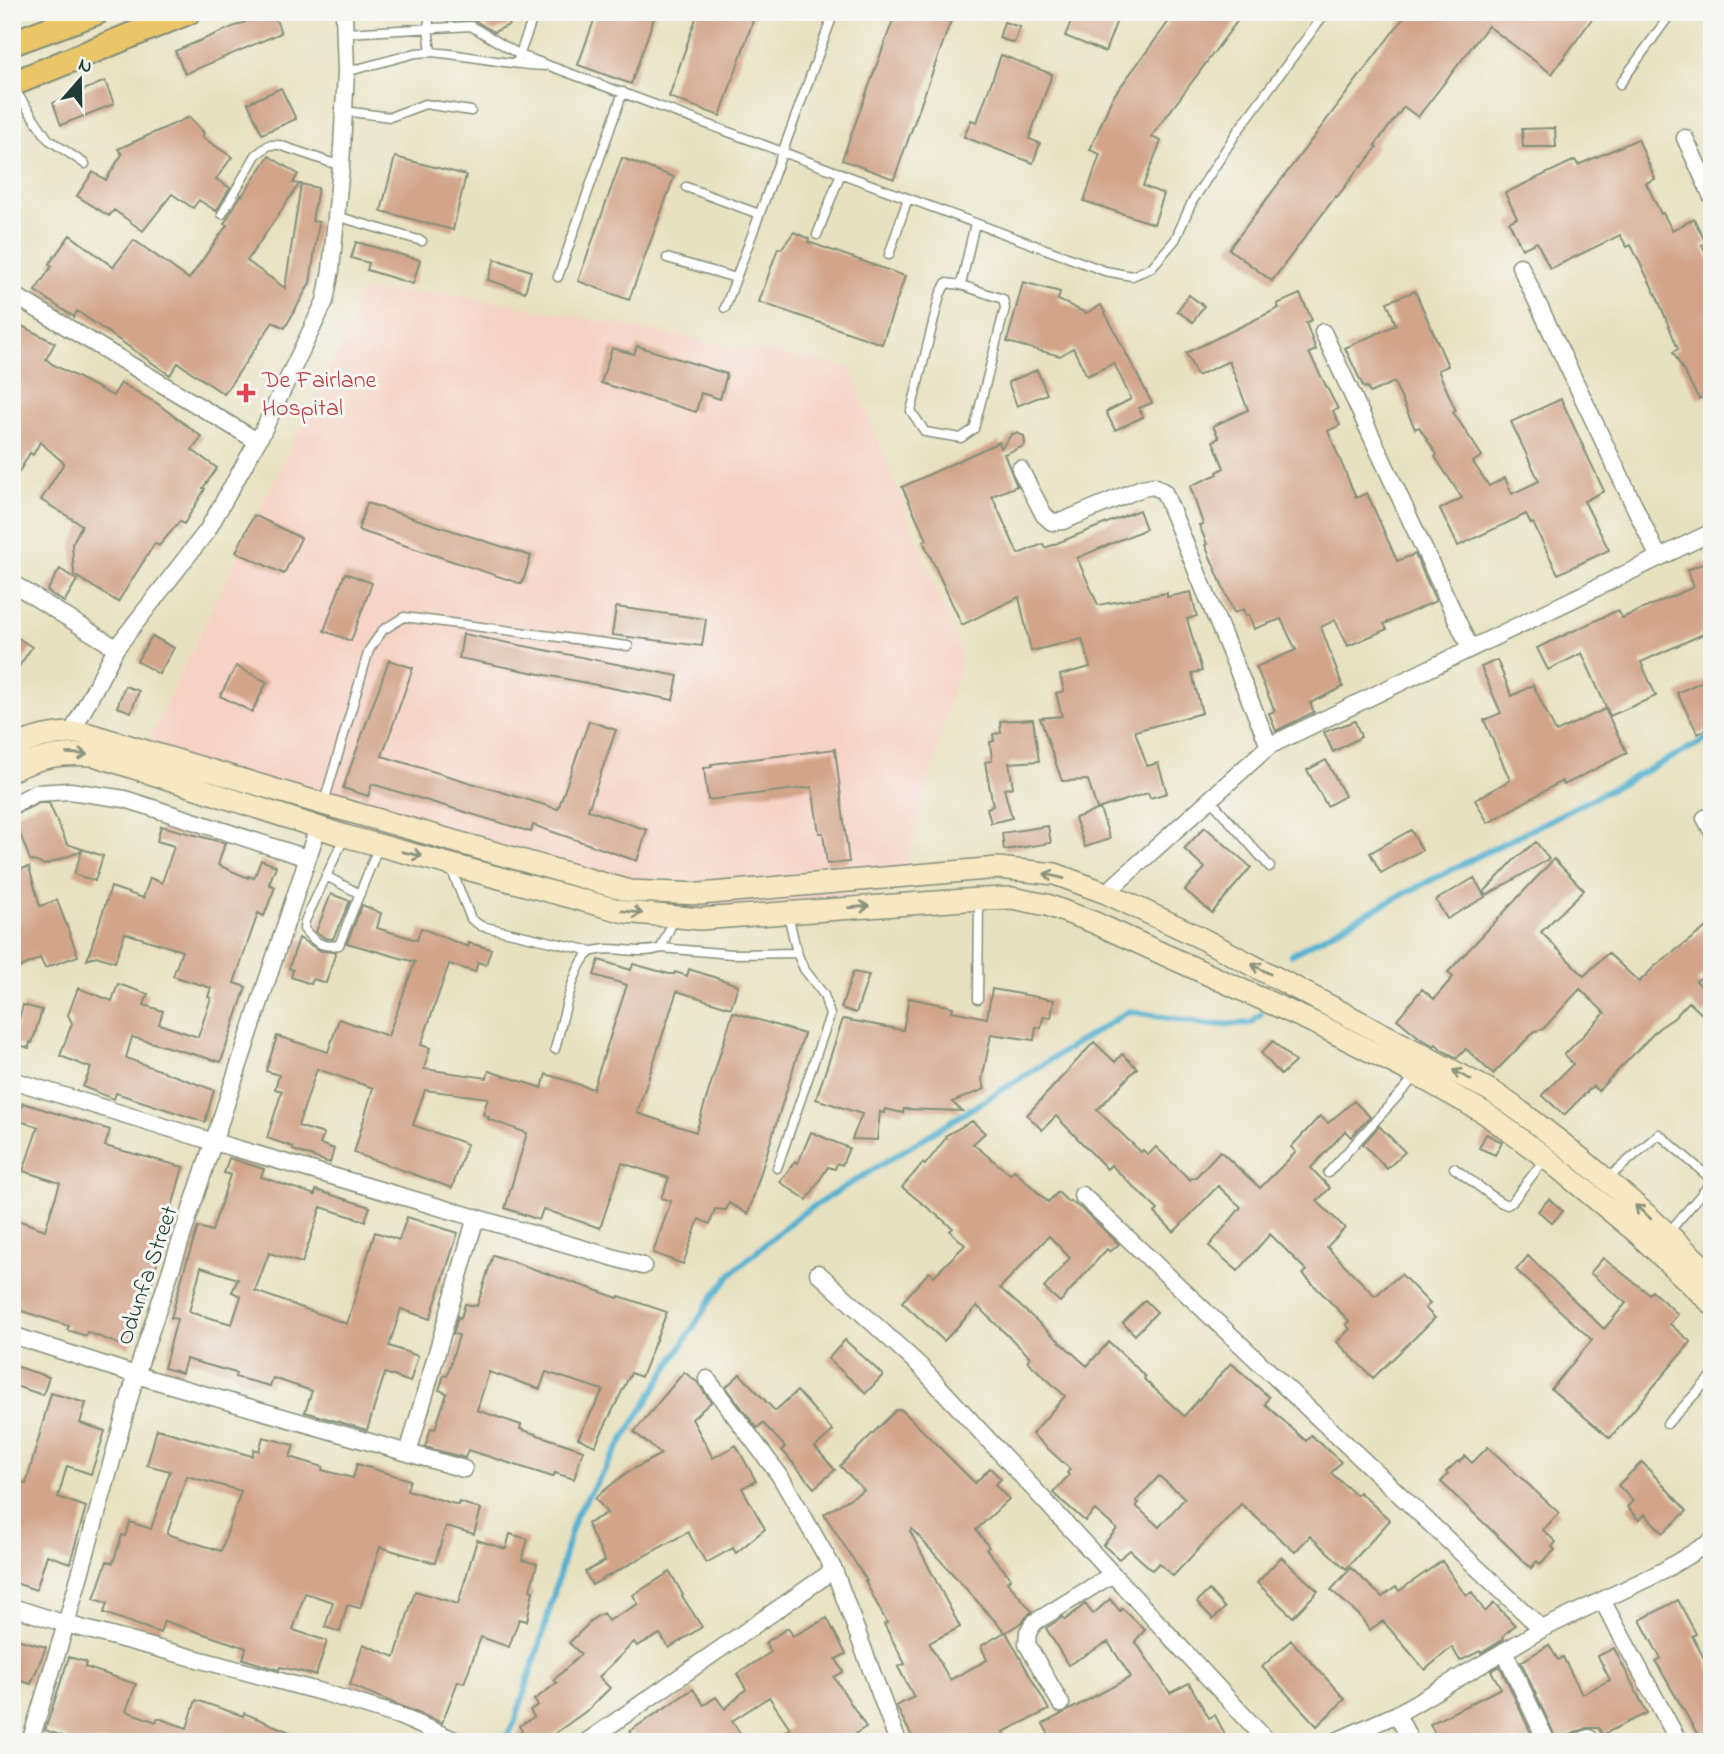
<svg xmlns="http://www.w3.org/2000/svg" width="1724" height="1754" font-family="'Indie Flower',sans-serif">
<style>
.built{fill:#f6d2c5}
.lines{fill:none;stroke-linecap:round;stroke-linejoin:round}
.stream{stroke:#51b0d0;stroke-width:6}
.building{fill:#d2a48a;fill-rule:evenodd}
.lane-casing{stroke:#848f7a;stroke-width:11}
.street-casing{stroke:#848f7a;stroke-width:19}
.secondary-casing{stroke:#848f7a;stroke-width:24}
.primary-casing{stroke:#848f7a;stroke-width:28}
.lane{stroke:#fff;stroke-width:8}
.street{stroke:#fff;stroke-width:16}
.secondary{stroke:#f7e8c3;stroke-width:21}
.primary{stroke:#ebc669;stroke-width:24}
.oneway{stroke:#8b927c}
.health-dot{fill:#e0444e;stroke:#f6f6f2;stroke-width:2.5}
.labels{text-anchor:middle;stroke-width:6;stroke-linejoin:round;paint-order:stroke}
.health-label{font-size:24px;fill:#be3a42;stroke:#f6f6f2;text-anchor:start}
.street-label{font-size:24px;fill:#1f3d34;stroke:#f6f6f2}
</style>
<rect width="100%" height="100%" fill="#f6f6f2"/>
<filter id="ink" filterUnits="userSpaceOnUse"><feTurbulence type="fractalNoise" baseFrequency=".0143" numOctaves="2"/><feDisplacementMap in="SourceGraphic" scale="14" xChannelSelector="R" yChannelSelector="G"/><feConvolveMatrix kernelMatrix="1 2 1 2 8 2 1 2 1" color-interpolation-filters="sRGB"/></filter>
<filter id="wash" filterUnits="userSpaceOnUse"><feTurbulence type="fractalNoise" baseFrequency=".00686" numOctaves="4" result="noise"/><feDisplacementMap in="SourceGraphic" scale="28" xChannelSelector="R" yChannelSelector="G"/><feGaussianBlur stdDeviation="1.57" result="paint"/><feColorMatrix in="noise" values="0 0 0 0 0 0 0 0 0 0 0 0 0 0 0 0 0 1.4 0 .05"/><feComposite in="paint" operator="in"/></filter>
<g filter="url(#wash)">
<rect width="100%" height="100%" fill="#e8e1c0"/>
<path class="built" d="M360,292L454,294L850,367L962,657L900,888L708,912L607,895L392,837L141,756L347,331Z"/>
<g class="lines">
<path class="stream" d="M1291,955C1428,877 1573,812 1712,736
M503,1742L514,1724L542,1637L575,1517L711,1299L734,1271L798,1216L1129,1011L1211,1025L1251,1023L1261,1014"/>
</g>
<g id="blocks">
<path class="building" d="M269,12H273L281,33L185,74L175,51Z
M441,12H514L509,25L494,32L474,20H459Z
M597,12H656L631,84L578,65Z
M698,12H756L720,116L669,97Z
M896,12H954L894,179L842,160Z
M1075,12H1120L1105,52L1065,36Z
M1176,12H1244L1151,137L1161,141L1143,186L1164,194L1154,224L1084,201L1100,154L1090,150L1112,98Z
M1408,12H1597L1552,74L1488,26L1418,117L1404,107L1375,145L1377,147L1362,167L1361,166L1337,197L1336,196L1272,281L1229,249Z
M1004,22L1020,27L1014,43L999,38Z
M1001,55L1052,74L1029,139L1040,143L1033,163L964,137L971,120L977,122Z
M105,81L114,104L61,125L53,103Z
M281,88L296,119L262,134L248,103Z
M189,117L204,133L202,137L232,157L216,179L230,188L216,211L199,200L193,208L172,194L143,231L114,210L109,216L77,196L93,172L106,180L122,154L118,149Z
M1555,128L1556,147H1523L1522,129Z
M1638,139L1655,179L1646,183L1661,214L1663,213L1672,230L1694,219L1706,243L1702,245L1712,264V392L1699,399L1673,352L1678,349L1657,297L1631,245L1627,247L1620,235L1550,269L1537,242L1522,249L1509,222L1517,218L1505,193L1575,160L1578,165Z
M269,156L298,174L293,183L299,184L247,261L285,288L301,184L318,188L312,221L319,222L310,283L285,328L273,322L224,394L178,363L170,375L77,311L74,317L35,291L52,266L49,264L70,235L113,267L134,240L189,279L227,225L224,224L241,195L242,196Z
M395,157L466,175L453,230L381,211Z
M622,158L674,177L629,300L578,281Z
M794,232L809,239L808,242L905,276L882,344L759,302L778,248L781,249Z
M356,242L420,260L413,284L367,270L369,263L351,258Z
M495,259L531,271L525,292L488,280Z
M1023,282L1060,292L1058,300L1086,313L1101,305L1152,403L1139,408L1143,417L1115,430L1106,412L1131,399L1114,363L1087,376L1073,348L1060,356L1007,342Z
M1415,291L1448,366L1438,370L1456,411L1453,412L1482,456L1473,462L1489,486L1505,478L1512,494L1539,481L1511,422L1561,399L1604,491L1584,501L1609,550L1558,574L1533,523L1531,524L1526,514L1458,546L1440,509L1462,498L1435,457L1437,455L1419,427L1415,429L1394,382L1370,393L1367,387L1364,388L1345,348L1396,325L1387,302Z
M1300,294L1312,320L1306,323L1316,350L1309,353L1338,409L1333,411L1340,425L1328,431L1356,498L1367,493L1397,561L1415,554L1436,601L1384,624L1387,629L1348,646L1335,620L1321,627L1343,687L1310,703L1314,712L1276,731L1269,713L1275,711L1256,667L1296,650L1281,619L1254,629L1249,615L1246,616L1243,609L1234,613L1205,545L1207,544L1199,525L1203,524L1190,486L1218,474L1217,472L1224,468L1213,441L1219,438L1213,426L1248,410L1229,361L1197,376L1186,353L1279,308L1277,304Z
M1189,295L1204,306L1193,322L1177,311Z
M12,321L55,343L46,359L52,364L113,396L121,383L158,404L202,437L192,450L217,468L203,488L205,489L184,524L180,521L159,546L155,543L118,602L74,575L72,544L82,525L41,500L64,463L40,442L33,455L30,453L12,484Z
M637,346L727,374L720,399L701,393L696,412L601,383L612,348L634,354Z
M1037,370L1047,394L1017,406L1008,382Z
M1016,433L1024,436L1025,444L1022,447L1004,454L1017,486L992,496L1018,554L1043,544L1045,548L1139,510L1146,529L1077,558L1098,605L1167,593V597L1191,592L1197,616L1187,619L1202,671L1192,673L1202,713L1135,731L1147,766L1158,763L1167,793L1150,798L1148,793L1097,809L1088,780L1062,781L1040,718L1062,716L1056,693L1064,691L1060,675L1090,667L1082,639L1031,651L1019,597L962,625L923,541L927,540L902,487L999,442L1001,448L1012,434Z
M367,503L531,556L522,584L358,530Z
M254,515L301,538L284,574L236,552Z
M1706,562L1712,575V630L1641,662L1656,696L1610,716L1582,653L1548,670L1537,648L1618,610L1622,618L1694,587L1687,570Z
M60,569L77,580L64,602L47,591Z
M345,573L372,583L351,641L324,631Z
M616,607L706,619L702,646L612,635Z
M12,634L32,647L12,677Z
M463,634L678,676L673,700L459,658Z
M152,636L174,648L159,674L137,661Z
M389,660L413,668L382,756L558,809L589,721L616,730L588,810L647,830L637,861L533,825L531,832L372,784L368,796L343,788Z
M1497,660L1512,696L1533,685L1556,732L1605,709L1627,753L1564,785L1562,781L1488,823L1475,800L1510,780L1484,720L1501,713L1481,667Z
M236,666L267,682L252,712L220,696Z
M1712,677V727L1698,734L1677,693Z
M125,686L139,691L131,712L117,707Z
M1033,719L1039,761L1009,763L1013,787L1004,789L1012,818L991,823L987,808L993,806L985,762L992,761L990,742L994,741L993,734L1001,733L1000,721Z
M1355,721L1361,737L1333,752L1324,732Z
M835,749L849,862L827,864L823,833H819L812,787L708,800L704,768L712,767L711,764Z
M1326,760L1345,796L1327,806L1307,770Z
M39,803H49L67,844L103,856L95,881L74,874L82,851L45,865L30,860L13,815Z
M1100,809L1110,839L1085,847L1075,818Z
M161,826L225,843L218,865L248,878V876L254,878L261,860L276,866L269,884L275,887L264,916L258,913L234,983L246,987L221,1062L132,1037L126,1058L214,1090L205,1122L116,1093L114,1099L83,1087L91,1068L60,1056L72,1023L68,1015L78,988L112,1001L118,984L148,994L144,1005L163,1011L159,1024L198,1037L211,998L208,997L211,988L173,976L182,951L125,933L115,962L96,956L87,960L111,887L143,898L150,878L162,883L174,846L157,841Z
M1048,826L1051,843L1004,850L1002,833Z
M1205,827L1251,867L1212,913L1185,890L1205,868L1184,849Z
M1411,830L1422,850L1381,873L1370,853Z
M1536,842L1549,859L1487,895L1484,892L1516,858Z
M1554,859L1584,890L1541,932L1584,976L1608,953L1639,982L1655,966L1712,923V970L1696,981L1712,997V1006L1703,1015L1689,1002L1674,1018L1659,1028L1598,1091L1593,1086L1564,1115L1542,1095L1573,1064L1564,1055L1605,1013L1580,989L1543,1029L1535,1031L1493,1074L1466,1049L1457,1058L1442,1050L1436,1044L1434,1046L1421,1039L1397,1019L1422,989L1434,999L1453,977L1448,972Z
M29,867L40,906L57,900L78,956L45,968L40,958L12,971V871Z
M1474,878L1485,897L1447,919L1436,900Z
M331,894L350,901L333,939L325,938L316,932Z
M362,905L381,913L377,928L417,940L421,928L468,947L469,943L491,949L486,965L478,962L475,972L449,964L421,1045L430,1048L424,1069L487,1078L489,1071L542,1088L546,1074L593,1089L627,985L594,975L599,960L631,970L633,964L669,974H674L675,972L687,976L689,969L738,985L731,1008L677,991L637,1113L696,1132L733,1012L804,1034L748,1214L729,1203L726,1210L715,1209L710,1224L699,1219L683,1264L653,1253L671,1201L661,1198L669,1178L622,1163L600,1228L543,1209L539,1220L505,1208L527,1133L488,1119L489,1117L483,1114L488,1098L425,1090L413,1125L467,1144L452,1188L354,1153L373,1088L317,1069L298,1126L324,1134L320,1144L334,1149L330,1163L293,1150V1147L267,1138L282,1091L275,1089L279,1075L266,1071L277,1036L328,1052L339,1019L388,1036L415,962L347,943Z
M299,938L321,951L336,952L326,983L313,979L311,984L291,977L293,970L289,968Z
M853,972L869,975L856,1013L841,1008Z
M992,989L1054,1000L1051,1018L1043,1017L1041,1028L1036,1027L1034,1040L991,1034L982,1080L985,1089L952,1102L962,1111L904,1109L903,1113L885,1109L884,1113L880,1112L877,1140L852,1139L862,1114L816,1099L843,1019L903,1030L909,998L953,1007L952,1011L987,1018Z
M23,1005L42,1010L32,1043L30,1042L29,1048L12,1043V1028L16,1029Z
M1273,1041L1295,1062L1281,1075L1261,1053Z
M1094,1042L1115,1062L1122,1054L1137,1068L1097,1110L1141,1152L1143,1150L1148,1155L1156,1147L1190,1180L1194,1177L1195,1178L1220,1151L1260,1188L1296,1152L1291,1147L1320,1116L1328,1123L1354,1101L1370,1117L1351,1137L1345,1131L1311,1168L1330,1188L1317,1201L1345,1228L1327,1247L1375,1296L1401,1274L1430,1304L1425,1308L1435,1318L1373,1378L1337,1342L1350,1329L1346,1325L1349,1321L1303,1274L1307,1271L1270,1234L1238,1271L1209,1246L1241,1207L1218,1186L1174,1232L1155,1213L1158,1210L1111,1165L1107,1169L1056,1116L1042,1130L1027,1115Z
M23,1103L110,1130L105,1146L183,1167L151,1285L129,1348L87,1332L86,1336L67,1330L69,1326L12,1308V1218L45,1230L60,1183L23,1171L38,1127L17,1120Z
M972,1121L985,1133L973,1144L1010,1174L1014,1170L1048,1202L1058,1192L1068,1202L1070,1201L1083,1210L1119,1244L1110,1252L1107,1249L1060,1302L1044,1288L1070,1258L1049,1236L1000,1288L1087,1366L1109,1342L1135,1366L1145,1377L1144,1379L1184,1416L1231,1363L1269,1397L1265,1404L1306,1441L1311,1435L1341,1462L1331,1473L1356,1495L1359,1492L1390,1520L1346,1569L1310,1536L1295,1552L1241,1504L1173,1576L1159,1563L1152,1570L1130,1550L1119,1559L1103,1545L1117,1529L1095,1510L1085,1521L1053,1493L1069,1475L1067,1473L1070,1469L1032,1434L1065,1396L1027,1361L1030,1357L977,1306L944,1341L902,1302L929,1272L934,1276L965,1245L950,1231L953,1228L902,1187L923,1163L925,1165L946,1138L945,1136ZM1159,1476L1185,1498L1159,1527L1136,1506L1139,1503L1136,1501Z
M1379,1126L1405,1152L1387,1169L1363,1144Z
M811,1132L849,1148L842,1165L837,1163L835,1169L828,1167L807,1200L780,1182L795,1161L798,1163Z
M1486,1134L1502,1142L1495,1155L1479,1148Z
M229,1158L264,1169L261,1177L315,1195L316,1190L370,1207L365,1221L321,1207L302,1263L269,1253L255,1291L347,1324L375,1232L399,1240L407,1217L458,1233L430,1319L401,1309L389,1346L418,1356L410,1382L385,1373L367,1430L305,1412L312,1391L273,1378L270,1386L235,1377L236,1373L186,1359L182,1373L164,1368L177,1319L171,1318L185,1267L198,1227L212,1231L230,1175L224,1173ZM201,1267L238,1279L232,1292L241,1296L232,1324L189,1312Z
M1549,1199L1563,1211L1552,1223L1538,1211Z
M493,1255L618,1298L619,1296L667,1312L641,1377L631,1373L595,1446L578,1438L603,1390L546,1372L540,1389L489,1372L477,1410L521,1425L520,1429L583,1450L574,1479L555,1473L553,1477L468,1450L465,1458L425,1447L431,1428L435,1429L447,1393L439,1390L444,1375L447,1376L459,1335L453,1334L458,1317L461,1318L465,1304L477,1306Z
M1528,1256L1604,1329L1626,1303L1590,1273L1603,1258L1649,1294L1652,1291L1678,1314L1670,1324L1691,1342L1610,1438L1551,1389L1592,1340L1516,1270Z
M1145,1300L1157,1312L1135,1335L1123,1323Z
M845,1340L883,1375L866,1393L828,1359Z
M12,1365L49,1377L43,1395L12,1385Z
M684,1372L698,1383L711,1402L692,1419L713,1458L736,1445L756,1481L742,1488L765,1529L736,1553L733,1548L706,1563L688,1532L592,1585L585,1572L605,1561L587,1524L607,1513L595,1498L626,1473L661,1454L634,1432Z
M740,1374L775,1411L797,1391L833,1431L815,1447L835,1470L814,1488L782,1450L785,1447L763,1423L757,1428L726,1387Z
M51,1393L86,1403L80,1423L105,1431L91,1474L67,1466L58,1497L86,1507L70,1563L47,1555L36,1590L12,1582V1501L22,1482L26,1484Z
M896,1410H902L975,1483L990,1468L1001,1479L995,1485L1009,1499L976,1530L989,1547L986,1549L1011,1578L1007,1582L1032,1611L1022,1622L1006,1632L1049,1710L1003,1732L1009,1742H915L896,1706L914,1697L898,1667L905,1664L884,1624L887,1623L865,1581H867L824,1514L864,1490L840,1466ZM912,1529L1005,1632L981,1646L987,1660L950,1680L929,1643L960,1627L910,1531Z
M157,1429L252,1456L254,1449L259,1451L263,1437L294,1445L290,1457L323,1467L322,1470L353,1478L357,1464L410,1480L407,1490L458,1505L459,1502L481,1509L474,1534L446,1526L435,1563L380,1547L360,1608L347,1605L340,1632L325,1627L333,1602L305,1593L293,1630L327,1641L316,1675L280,1667L279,1670L243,1659L246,1648L198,1632L164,1621L160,1633L104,1613L107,1603L94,1599L107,1561L113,1563L122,1535L125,1536L130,1522L151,1529L170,1471L147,1465ZM187,1476L241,1491L221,1551L167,1534Z
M1488,1447L1559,1513L1543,1530L1556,1542L1552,1547L1555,1550L1540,1564L1537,1561L1531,1568L1441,1482L1448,1474L1446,1472L1458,1461L1459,1462L1465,1456L1472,1463Z
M1642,1462L1687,1511L1663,1533L1645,1514L1639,1520L1627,1507L1633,1501L1618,1485Z
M510,1534L528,1539L522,1560L537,1564L530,1590L533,1591L527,1621L519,1619L509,1647L481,1637L464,1683L458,1681L442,1723L350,1685L363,1644L395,1657L415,1591L458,1604L477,1540L506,1549Z
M1281,1557L1318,1591L1293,1617L1257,1583Z
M1442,1561L1461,1589L1467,1595L1472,1592L1485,1612L1494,1603L1515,1625L1503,1636L1504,1639L1481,1653L1480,1651L1460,1661L1452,1647L1425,1670L1383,1621L1369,1630L1360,1616L1331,1590L1351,1568L1382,1597L1396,1587L1399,1591Z
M670,1572L683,1595L682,1596L702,1627L669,1648L660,1634L637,1646L634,1642L599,1677L610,1688L589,1709L543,1742H506L522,1731L519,1726L534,1717L530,1710L538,1705L534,1700L557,1683L554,1680L581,1654L569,1643L593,1619L603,1613L608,1621L638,1604L633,1595Z
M1209,1590L1225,1608L1213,1619L1197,1602Z
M1110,1599L1120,1611L1122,1608L1145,1630L1135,1641L1170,1693L1189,1683L1209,1718L1215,1715L1229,1742H1053L1043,1724L1131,1677L1108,1642L1068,1665L1046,1628L1063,1617L1065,1620L1085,1604L1093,1614Z
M1678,1600L1696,1634L1692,1636L1712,1673V1736L1702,1742L1656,1662L1661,1659L1640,1620Z
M827,1618L846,1654L836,1659L843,1672L834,1677L866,1727L842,1742H769L790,1728L769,1697L732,1721L746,1742H637L630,1731L693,1689L704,1705L716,1697L725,1709L746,1689L737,1674L771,1652L765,1643L788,1628L793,1636Z
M12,1638L46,1647L31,1684L12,1678Z
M1291,1640L1345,1699L1317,1726L1262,1667Z
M1549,1645L1558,1660L1563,1657L1582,1694L1610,1680L1598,1656L1614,1648L1647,1713L1602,1735L1599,1728H1586L1557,1741L1521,1662Z
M69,1657L86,1662L85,1667L136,1684L126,1711L156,1722L158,1718L187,1728L196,1700L243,1716L244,1713L313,1742H67L68,1738L45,1730Z
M1500,1666L1535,1742H1439L1430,1724L1501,1688L1491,1671Z"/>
</g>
</g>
<g filter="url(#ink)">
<use href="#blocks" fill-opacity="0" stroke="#848f7a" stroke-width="2"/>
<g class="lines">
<g class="lane-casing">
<path id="lane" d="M346,33L471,26L520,55L1105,271L1132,276L1151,268L1175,240L1192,202L1237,132L1326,12
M431,52C469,55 507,65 545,66
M518,59L535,12
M346,72L416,53L431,52L428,28L430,12
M1620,84L1672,12
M12,86L48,139L85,164
M344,111L390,117L425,104L471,111
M686,187L759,214
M222,214L256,155L269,145H279L341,166
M336,216L422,241
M817,235L841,173
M889,255L908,198
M667,258L736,278
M558,277L623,92
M961,285L1003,299L1005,308L974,429L961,438L925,432L911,411L940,295L946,283L961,285L975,223
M725,308L834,12
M1209,798L1270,867
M324,802L369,650L383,630L404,617L628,646
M345,836L305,921L304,929C314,942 322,948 339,945L378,848
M450,866L471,919L481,926L592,951
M326,876L360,894
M661,948L732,954L797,953
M978,999L979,902
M555,1049C561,1028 573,962 591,952C595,950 602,950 607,949C624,949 645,954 661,948L674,919
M777,1168L830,1015L824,995L804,969L797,953L788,914
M1454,1168L1500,1202L1507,1205L1512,1202L1544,1160
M1328,1173L1415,1077
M1608,1178L1659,1134L1711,1179L1709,1185L1668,1233
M1667,1424L1712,1376"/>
</g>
<g class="street-casing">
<path id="street" d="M1685,138L1712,197
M1520,266L1659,558
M12,294L257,441L261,435
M1323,332L1470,648
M1020,469L1044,515L1052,522L1063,521L1142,488L1154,486L1164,492L1269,746
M12,583L116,648
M72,732L116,648L207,531L261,435L325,301L331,270L341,166L346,72L344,12
M12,805L36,793L70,791L125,799L307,858
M1705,818L1712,831
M1106,893L1269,746L1712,532
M12,1080L214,1142L643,1266
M1082,1195L1542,1629
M818,1273L919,1365L1268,1742
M12,1335L136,1375L464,1469
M707,1379L780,1476L834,1570L898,1742
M408,1453L476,1217
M1603,1602L1679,1742
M12,1607L66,1624L325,1693L399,1716L459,1742
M1504,1651L1547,1742
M1061,1704L1027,1644L1028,1632L1035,1622L1113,1574
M1397,1714L1411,1742
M30,1742L66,1624L136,1375L318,827
M586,1742L834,1570
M1334,1742L1397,1714L1542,1629L1661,1572L1712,1541
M1579,1742L1589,1738"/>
</g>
<g class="secondary-casing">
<path id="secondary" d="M12,748C36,736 63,731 89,734L323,804L630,891L700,894L998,868L1055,874L1106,893L1195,935L1493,1092C1571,1146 1643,1210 1712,1275
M12,770C43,756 61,753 94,755L345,836L625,912L700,919L979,899L1012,898L1047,905L1093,922L1319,1025L1417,1075L1485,1113L1546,1158L1636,1232L1712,1304"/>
</g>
<g class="primary-casing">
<path id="primary" d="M12,43L97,12
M12,84L188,12"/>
</g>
<use href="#lane" class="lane"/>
<use href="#street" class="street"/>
<use href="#secondary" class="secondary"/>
<use href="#primary" class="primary"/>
</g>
<defs><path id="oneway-shaft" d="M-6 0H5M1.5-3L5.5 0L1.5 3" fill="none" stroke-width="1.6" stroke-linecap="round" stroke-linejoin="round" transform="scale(1.75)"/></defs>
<g class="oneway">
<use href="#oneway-shaft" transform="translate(77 754) rotate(3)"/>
<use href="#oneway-shaft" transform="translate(412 854) rotate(13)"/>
<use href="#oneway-shaft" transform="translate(1054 876) rotate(-166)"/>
<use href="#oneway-shaft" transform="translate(859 907) rotate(-4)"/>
<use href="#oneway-shaft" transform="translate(632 912) rotate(7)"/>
<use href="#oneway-shaft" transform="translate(1261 969) rotate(-152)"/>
<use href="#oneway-shaft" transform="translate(1462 1075) rotate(-151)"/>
<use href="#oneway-shaft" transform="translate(1643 1212) rotate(-139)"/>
</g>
</g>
<path class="health-dot" d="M242.5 382.5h7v7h7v7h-7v7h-7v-7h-7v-7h7z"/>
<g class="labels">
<g class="health-label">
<text x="262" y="387">De Fairlane<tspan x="262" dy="28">Hospital</tspan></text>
</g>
<g class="street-label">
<text transform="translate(146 1275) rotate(-71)" y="8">Odunfa Street</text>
</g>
</g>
<rect width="1724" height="1754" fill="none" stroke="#f6f6f2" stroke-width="42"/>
<g transform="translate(80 80) rotate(20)" stroke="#f6f6f2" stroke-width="5" paint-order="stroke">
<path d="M0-5L12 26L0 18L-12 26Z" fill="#1f3d34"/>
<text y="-10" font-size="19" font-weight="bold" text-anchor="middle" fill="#1f3d34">N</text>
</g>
</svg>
